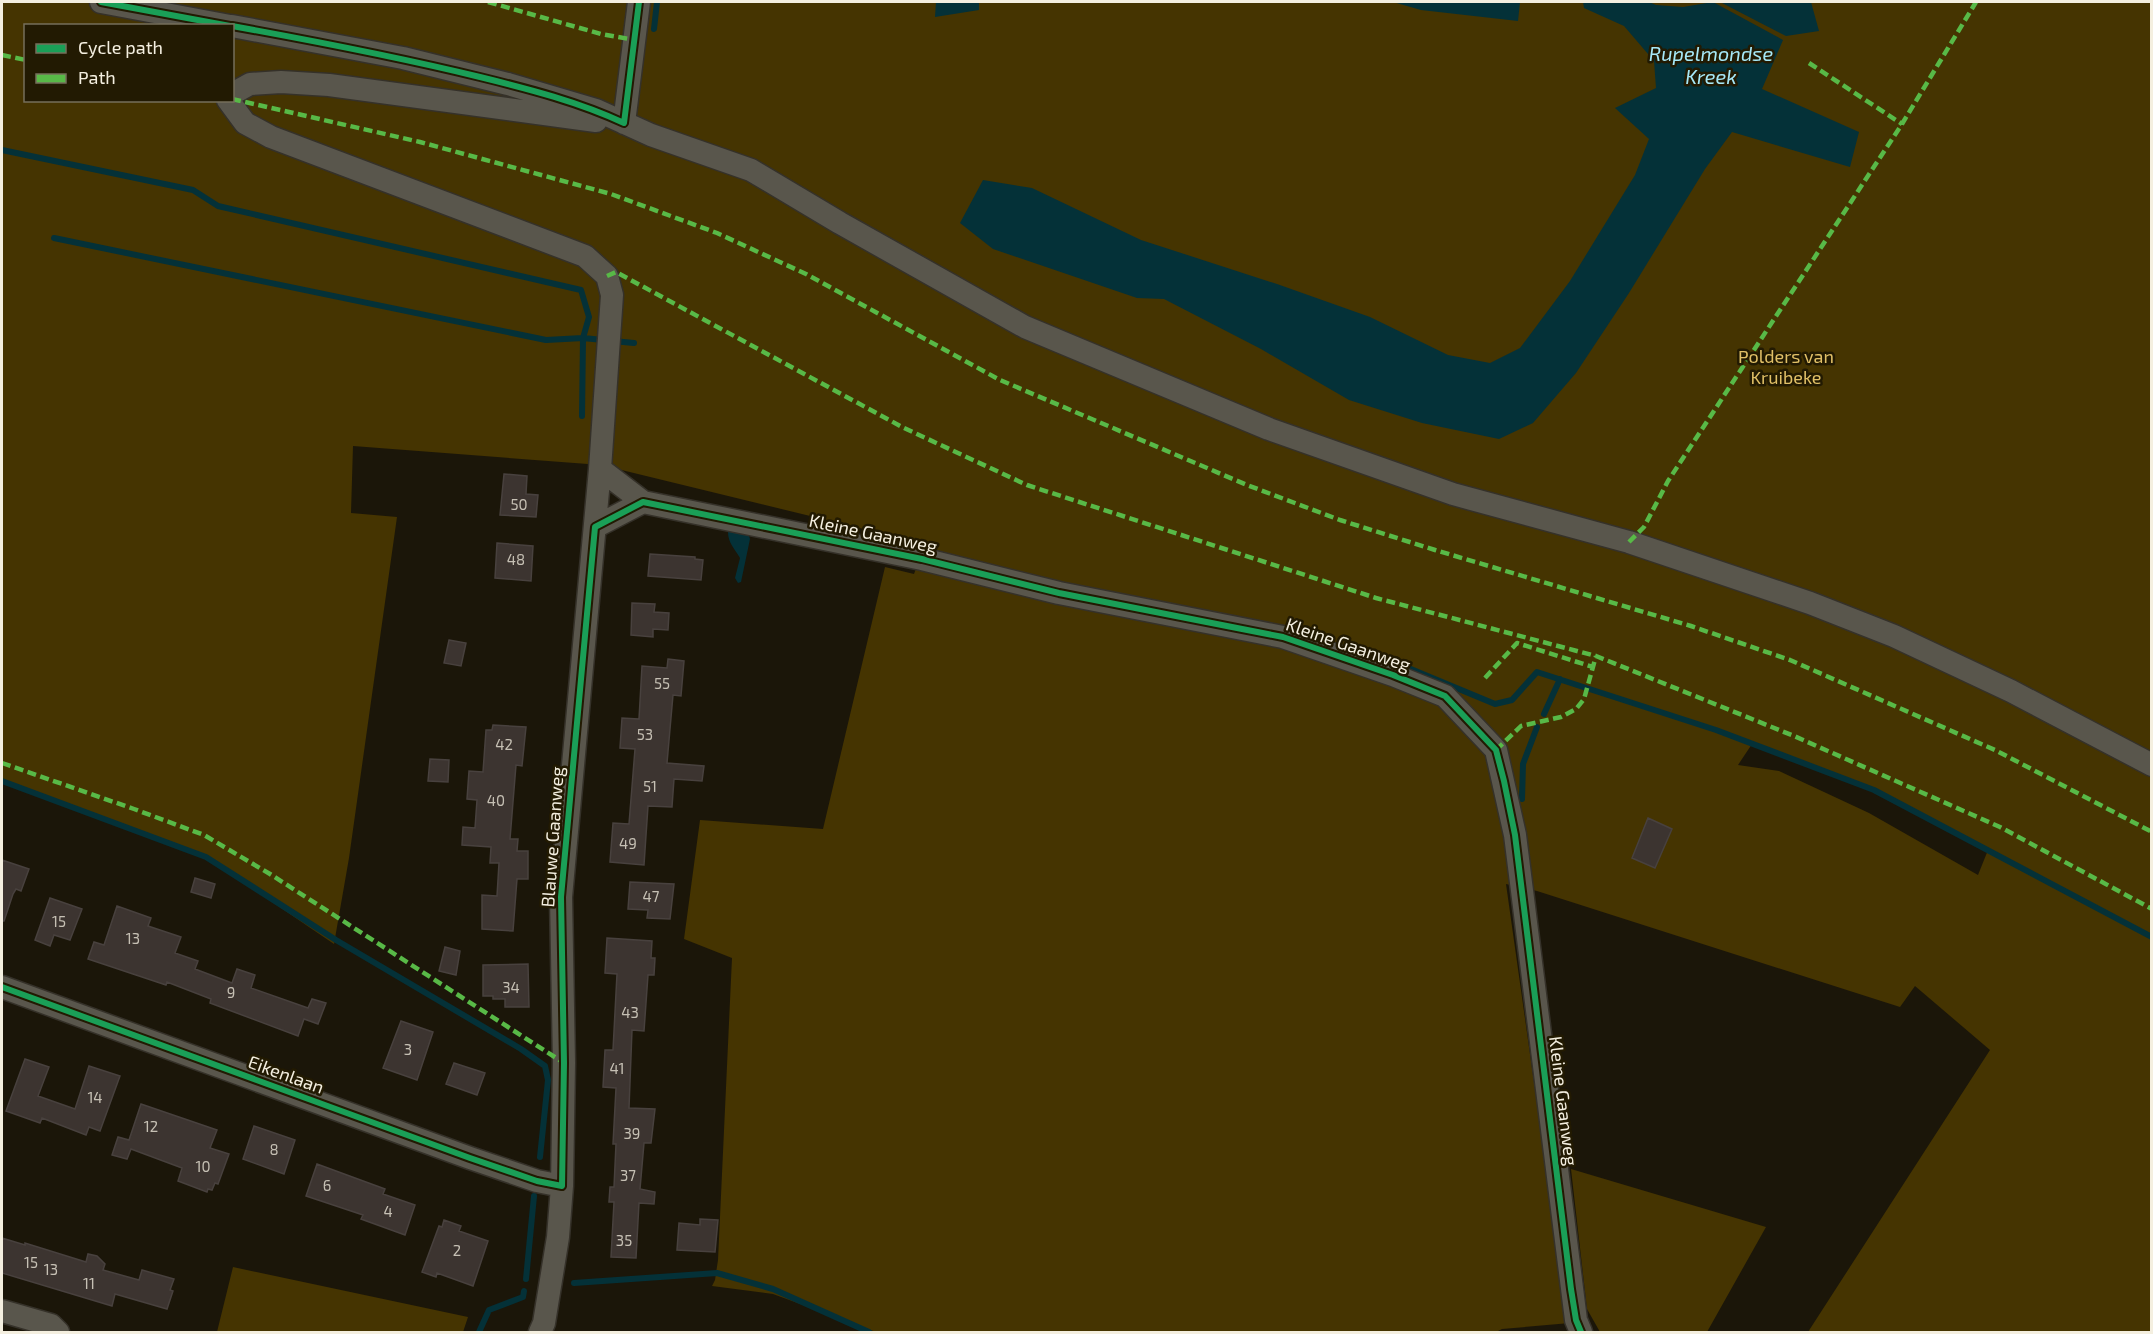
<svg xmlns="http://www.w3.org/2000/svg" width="2153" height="1334" font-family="'Exo 2',sans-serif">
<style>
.green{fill:#453401;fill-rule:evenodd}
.water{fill:#043138}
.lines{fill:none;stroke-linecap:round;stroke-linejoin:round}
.stream{stroke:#043138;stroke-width:6}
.building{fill:#3c3430;stroke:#48413e;stroke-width:1.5}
.minor-casing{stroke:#353129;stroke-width:25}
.minor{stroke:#59564c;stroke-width:22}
.quiet{stroke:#58b947;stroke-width:4.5;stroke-dasharray:9 4.5;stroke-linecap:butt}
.cycleway-casing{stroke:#221a02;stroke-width:10}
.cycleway{stroke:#1a9f57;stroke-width:6}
.labels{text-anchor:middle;stroke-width:5;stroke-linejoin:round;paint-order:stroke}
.number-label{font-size:15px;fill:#c6c0b4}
.park-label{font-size:18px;fill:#e1c067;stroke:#221a02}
.street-label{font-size:18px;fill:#f4efe0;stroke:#221a02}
.water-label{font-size:20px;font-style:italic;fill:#a6e8f7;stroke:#221a02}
</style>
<rect width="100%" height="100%" fill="#1b1609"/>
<path class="green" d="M2,2H2151V1332H1808L1990,1050L1915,986L1900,1007L1537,891L1506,884L1552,1210L1570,1323L1502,1329L1496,1332H876L773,1294L712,1286L715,1280L718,1260L732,958L684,939L700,820L823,829L885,567L914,574L925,544L601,465L353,446L351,513L397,517L349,858L334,944L206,857L2,781ZM26,26H232V100H26ZM1752,744L1874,790L1988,850L1978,875L1869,813L1779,771L1738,765Z
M1571,1169L1766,1227L1707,1332H1600L1587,1309Z
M233,1267L468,1317L463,1332H217Z"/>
<path class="water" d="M936,2H979V10L935,17Z
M1393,2H1520L1518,21L1421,10Z
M1583,2H1649L1656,5L1683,7L1713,2L1783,40L1762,89L1859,132L1850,167L1732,132L1705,169L1629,293L1576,373L1533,423L1499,439L1422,423L1349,400L1261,349L1164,299L1137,298L993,249L960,223L983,180L1032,188L1141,240L1277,284L1370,317L1448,355L1490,363L1520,348L1570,281L1635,175L1649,139L1615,108L1656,88L1654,61L1624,26L1584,8Z
M1720,2H1811L1819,31L1786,36Z
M733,531L748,533L750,539L741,582L738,583L735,578L740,558C735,549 728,543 728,532Z"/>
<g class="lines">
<path class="stream" d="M654,29L657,2
M2,150L193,190L218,206L581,290L589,317L583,338L546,340L54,238
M613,341L634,343
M582,416L583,338L603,340
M1377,655L1495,704L1512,700L1537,672L1716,730L1874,790L2152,937
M1544,714L1560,679
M2,781L206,857L336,940L521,1049L545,1066L548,1080L540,1157
M1522,799L1523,764L1537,727
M526,1279L534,1196
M574,1283L717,1273L773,1289L869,1332
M479,1332L489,1310L523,1297L524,1291"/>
</g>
<path class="building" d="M504,474L527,476L526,494L538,495L536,517L500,515Z
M497,543L533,546L531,581L495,578Z
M650,554L695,557V559L703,560L701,580L648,576Z
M632,603L655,604L654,612L669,613L668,630L653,629V637L631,635Z
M449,640L466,643L461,666L444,663Z
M668,659L684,661L681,696L673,695L667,763L704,766L702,781L674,779L672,807L648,806L644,865L610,862L613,823L629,824L635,749L620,748L622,718L639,719L642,666L667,668Z
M493,725L526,727L522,766L516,765L510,839H518L517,851H528V879H517L513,931L482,929V895L497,896L499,863H490L491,847L462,845L463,827L475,828L477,800L467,799L469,771L483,772L486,730H492Z
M430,759L449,760L448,782L428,781Z
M1648,818L1672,829L1655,868L1632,858Z
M2,860L29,869L21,891L16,889L13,894L4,921H2Z
M195,878L215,884L211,898L191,892Z
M630,882L674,884L670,919L647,918L648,910L628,909Z
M50,898L82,909L70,940L54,935L50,946L35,940Z
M117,906L151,918L148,926L181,937L175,953L198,961L195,969L232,983L237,969L255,975L251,988L308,1008L312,999L326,1003L318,1024L304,1019L298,1036L210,1003L211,999L167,982L166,985L88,959L94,942L104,945Z
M607,938L652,941L651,958H655L654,975H648L644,1031L632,1030L629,1108L655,1109L651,1143H644L640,1189L655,1192L654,1204L639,1203L636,1258L611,1257L614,1202H609L610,1187H614L616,1144H613L616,1088L603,1087L605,1050H613L617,974L605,973Z
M445,947L460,951L456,975L439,971Z
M528,964L529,1007H505V999H493V996H483V965Z
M401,1021L433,1032L417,1080L383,1068Z
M25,1059L49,1067L38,1096L75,1109L89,1066L120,1076L100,1131L89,1127L86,1135L42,1118L40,1123L6,1111Z
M454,1063L485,1073L477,1095L446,1084Z
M141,1104L217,1130L210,1148L229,1154L218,1184L215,1183L212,1190L208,1189L207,1192L178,1181L182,1168L131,1149L127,1159L112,1155L118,1137L129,1140Z
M254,1126L295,1140L284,1174L243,1159Z
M317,1164L385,1189L383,1194L415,1205L405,1235L361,1219L363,1215L306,1196Z
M700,1219L718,1220L715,1252L677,1250L679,1223L700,1225Z
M444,1220L461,1226L459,1231L488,1241L473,1286L437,1273L436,1277L422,1272L439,1226L442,1227Z
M2,1238L25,1245V1243L86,1262L88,1254L97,1256L105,1264L103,1270L139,1280L142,1270L174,1279L170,1290L173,1291L167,1309L115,1294L112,1306L2,1273Z"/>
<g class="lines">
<g class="minor-casing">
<path id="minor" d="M101,2L230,26
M232,26L403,58L508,84L596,110L651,135L751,170L840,223L1025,327L1269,429L1453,494L1629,542L1810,603L1894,636L2011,691L2152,765
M232,94L250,84L281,82L329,85L596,121
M228,100L245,123L271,137L585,256L607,276L612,295L600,469L561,897L564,1063L562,1186L558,1237L544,1323L540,1332
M624,123L639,2
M600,469L643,502
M595,527L643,502L922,559L1059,593L1283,637L1393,675L1445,696L1496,750L1515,835L1576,1320L1581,1332
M2,987L470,1158L537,1181L562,1186
M2,1311L51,1325L58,1332"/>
</g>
<use href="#minor" class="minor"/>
<path class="quiet" d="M488,2L601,34L635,40
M2,55L26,60
M1809,63L1902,124
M232,99L420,142L611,194L717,233L806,274L1000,380L1247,485L1340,520L1435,550L1691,626L1790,660L1995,750L2152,832
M607,276L616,272L904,428L1027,485L1376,598L1596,656L1794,736L2000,827L2152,909
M1629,542L1644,527L1668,481L1902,124L1976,2
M1485,678L1517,643L1593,667
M1496,750L1521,726L1561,717L1576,709L1584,699L1596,656
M2,763L134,809L204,835L270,874L564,1063"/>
<g class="cycleway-casing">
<path id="cycleway" d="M101,2L230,26
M232,26C315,41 398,57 480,77C529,89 579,102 624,123L639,2
M2,987L470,1158L537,1181L562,1186L564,1063L561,897L595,527L643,502L922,559L1059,593L1283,637L1393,675L1445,696L1496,750L1504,781L1515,835L1571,1289L1576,1320L1581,1332"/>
</g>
<use href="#cycleway" class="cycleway"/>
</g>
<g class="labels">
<g class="number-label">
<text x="519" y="510">50</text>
<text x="516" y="565">48</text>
<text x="662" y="689">55</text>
<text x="645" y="740">53</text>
<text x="504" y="750">42</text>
<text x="650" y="792">51</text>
<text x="496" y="806">40</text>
<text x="628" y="849">49</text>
<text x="651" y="902">47</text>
<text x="59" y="927">15</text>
<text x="133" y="944">13</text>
<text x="511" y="993">34</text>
<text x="231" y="998">9</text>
<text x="630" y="1018">43</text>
<text x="408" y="1055">3</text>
<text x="617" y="1074">41</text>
<text x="95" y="1103">14</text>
<text x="151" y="1132">12</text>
<text x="632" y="1139">39</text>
<text x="274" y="1155">8</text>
<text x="203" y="1172">10</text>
<text x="628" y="1181">37</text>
<text x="327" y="1191">6</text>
<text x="388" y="1217">4</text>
<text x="624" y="1246">35</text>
<text x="457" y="1256">2</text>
<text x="31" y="1268">15</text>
<text x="51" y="1275">13</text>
<text x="89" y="1289">11</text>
</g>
<g class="park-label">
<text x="1786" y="363">Polders van<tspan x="1786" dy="21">Kruibeke</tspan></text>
</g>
<g class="street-label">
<text transform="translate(873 534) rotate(12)" y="6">Kleine Gaanweg</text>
<text transform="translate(1348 645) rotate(19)" y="6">Kleine Gaanweg</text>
<text transform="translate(553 837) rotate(-86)" y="6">Blauwe Gaanweg</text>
<text transform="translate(286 1075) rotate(20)" y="6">Eikenlaan</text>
<text transform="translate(1563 1101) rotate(83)" y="6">Kleine Gaanweg</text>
</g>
<g class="water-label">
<text x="1711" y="61">Rupelmondse<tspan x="1711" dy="23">Kreek</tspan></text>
</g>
</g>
<rect width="2153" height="1334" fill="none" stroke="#f4efe0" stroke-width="6"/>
<rect x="24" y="24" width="210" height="78" fill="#221a02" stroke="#766f5b" stroke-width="1.5"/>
<rect x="36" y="44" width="30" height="9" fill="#1a9f57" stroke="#766f5b" stroke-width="1.5"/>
<text x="78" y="54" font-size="18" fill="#f4efe0">Cycle path</text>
<rect x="36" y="74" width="30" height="9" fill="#58b947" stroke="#766f5b" stroke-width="1.5"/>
<text x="78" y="84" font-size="18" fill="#f4efe0">Path</text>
</svg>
